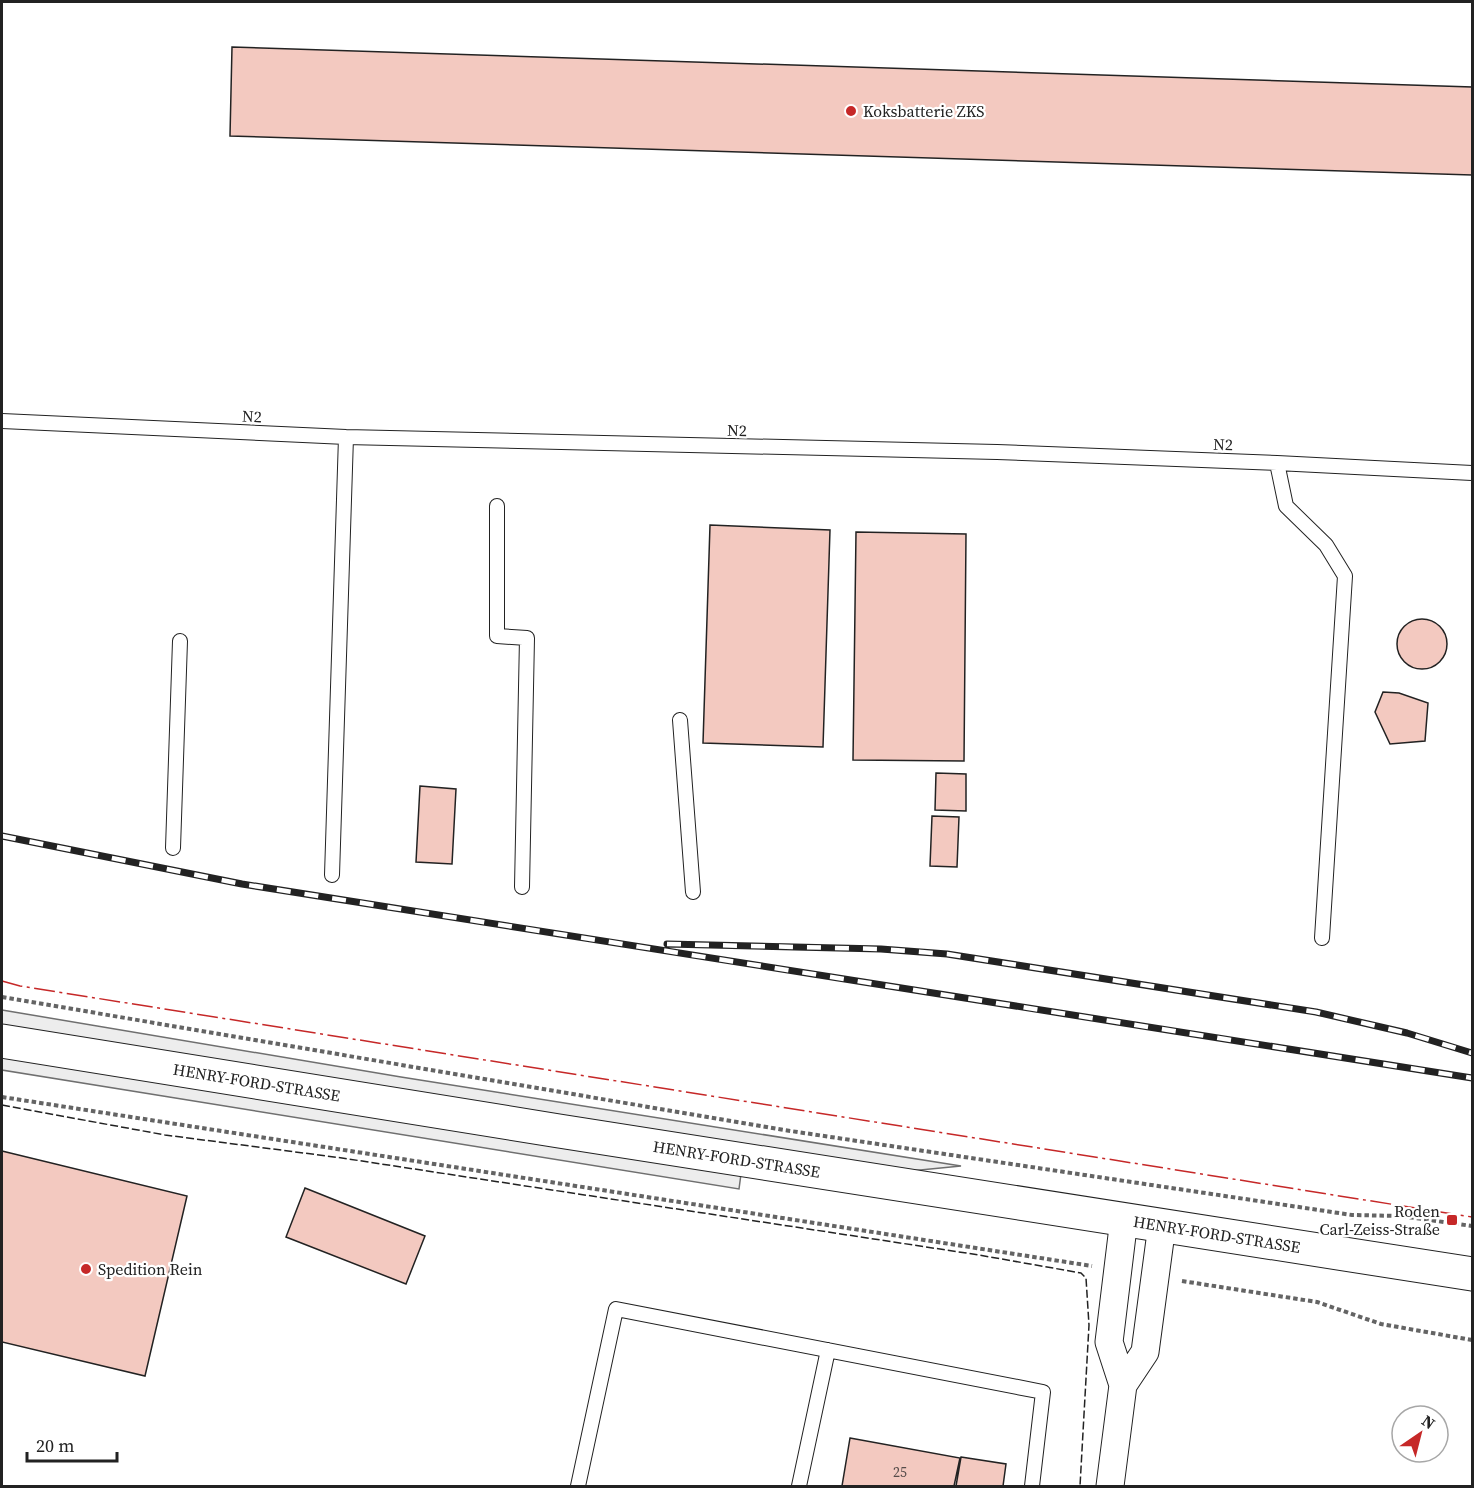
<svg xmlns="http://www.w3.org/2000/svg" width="1474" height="1488" font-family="'Source Serif 4',serif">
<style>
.parking{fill:#ededed;stroke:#6f6f6f;stroke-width:1.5}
.building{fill:#f3c9c0;stroke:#222;stroke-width:1.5}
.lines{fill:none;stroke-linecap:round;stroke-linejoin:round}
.lane-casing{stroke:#222;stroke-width:16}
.street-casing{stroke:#222;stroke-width:29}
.secondary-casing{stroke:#222;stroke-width:35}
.path{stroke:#646464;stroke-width:4;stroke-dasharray:4.5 3;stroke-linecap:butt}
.lane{stroke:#fff;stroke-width:14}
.street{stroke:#fff;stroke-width:27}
.secondary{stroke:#fff;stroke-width:33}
.rail-casing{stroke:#222;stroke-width:7}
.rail{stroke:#fff;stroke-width:4.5;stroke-dasharray:14;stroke-linecap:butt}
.fence{stroke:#222;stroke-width:1.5;stroke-dasharray:8 3;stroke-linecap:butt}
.power{stroke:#c62828;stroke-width:1.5;stroke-dasharray:21 4.5 3 4.5;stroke-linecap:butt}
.poi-dot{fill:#c62828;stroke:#fff;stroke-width:2}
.labels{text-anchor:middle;stroke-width:4.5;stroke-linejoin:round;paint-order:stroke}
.number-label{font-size:14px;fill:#564c4a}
.poi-label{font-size:16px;fill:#222;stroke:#fff;text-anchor:start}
.street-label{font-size:16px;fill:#222;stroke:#fff}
</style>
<rect width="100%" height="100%" fill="#fff"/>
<path class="parking" d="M2,1010L401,1077L961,1166L910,1171L2,1026Z
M2,1056L741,1174L739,1189L2,1070Z"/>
<path class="building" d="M232,47L1472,87V175L230,136Z
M710,525L830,530L823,747L703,743Z
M856,532L966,534L964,761L853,760Z
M1397 644a25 25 0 1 1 50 0a25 25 0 1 1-50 0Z
M1383,692L1399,693L1428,703L1425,741L1390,744L1375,712Z
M936,773L966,774V811L935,810Z
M420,786L456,789L452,864L416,862Z
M932,816L959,817L957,867L930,866Z
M2,1151L187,1196L145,1376L2,1342Z
M305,1188L425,1236L406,1284L286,1237Z
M850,1438L960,1458L954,1486H842Z
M961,1457L1006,1464L1003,1486H956Z"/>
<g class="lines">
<g class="lane-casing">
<path id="lane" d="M2,421L346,437L997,452L1277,463L1472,473
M1277,463L1286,506L1326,545L1345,576L1322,938
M497,506V636L527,638L522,887
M680,720L693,892
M173,848L180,641
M332,875L346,437
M578,1486L616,1309L1043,1392L1032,1486
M799,1486L828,1350"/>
</g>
<g class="street-casing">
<path id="street" d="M1123,1385L1145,1352L1162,1225
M1110,1486L1123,1385L1109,1342L1124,1219"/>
</g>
<g class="secondary-casing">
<g id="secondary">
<path id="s1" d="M2,1041L559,1131L1472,1274"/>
</g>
</g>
<path class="path" d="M2,997L784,1130L1352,1215L1401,1216L1472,1226
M2,1097L1092,1266
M1182,1281L1317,1302L1381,1324L1472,1340"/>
<use href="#lane" class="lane"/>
<use href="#street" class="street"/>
<use href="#secondary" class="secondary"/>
<g class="rail-casing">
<path id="rail" d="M2,836L242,884L1472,1078
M667,944L881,949L947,954L1316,1012L1407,1033L1472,1053"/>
</g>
<use href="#rail" class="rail"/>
<path class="fence" d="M2,1105L165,1135L342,1158L979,1255L1081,1273L1086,1278L1089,1325L1080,1486"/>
<path class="power" d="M2,981L20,986L1472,1217"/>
</g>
<g class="poi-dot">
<circle cx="851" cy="111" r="6"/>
<rect x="1446" y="1214" width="12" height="12" rx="3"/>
<circle cx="86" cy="1269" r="6"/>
</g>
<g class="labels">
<g class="number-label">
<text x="900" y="1477">25</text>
</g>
<g class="poi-label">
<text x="863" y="117">Koksbatterie ZKS</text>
<text x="1440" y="1217" text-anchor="end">Roden<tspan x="1440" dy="18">Carl-Zeiss-Straße</tspan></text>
<text x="98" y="1275">Spedition Rein</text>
</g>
<g class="street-label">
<text transform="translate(252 416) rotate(3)" y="6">N2</text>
<text transform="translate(737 430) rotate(1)" y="6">N2</text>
<text transform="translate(1223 444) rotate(2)" y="6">N2</text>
<text dy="6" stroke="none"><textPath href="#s1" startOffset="258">HENRY-FORD-STRASSE</textPath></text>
<text dy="6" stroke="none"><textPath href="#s1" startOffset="744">HENRY-FORD-STRASSE</textPath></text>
<text dy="6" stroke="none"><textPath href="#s1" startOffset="1230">HENRY-FORD-STRASSE</textPath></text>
</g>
</g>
<rect width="1474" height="1488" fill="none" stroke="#222222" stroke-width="6"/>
<g transform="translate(1420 1434) rotate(35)"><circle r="28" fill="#ffffff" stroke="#a7a7a7" stroke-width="1.5"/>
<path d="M0-4.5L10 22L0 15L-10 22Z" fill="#c62828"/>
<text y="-9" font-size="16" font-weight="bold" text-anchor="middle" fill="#222222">N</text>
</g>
<path d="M27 1452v9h90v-9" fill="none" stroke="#222222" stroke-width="3"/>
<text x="36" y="1452" font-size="18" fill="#222222" stroke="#ffffff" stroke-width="4.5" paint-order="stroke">20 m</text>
</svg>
